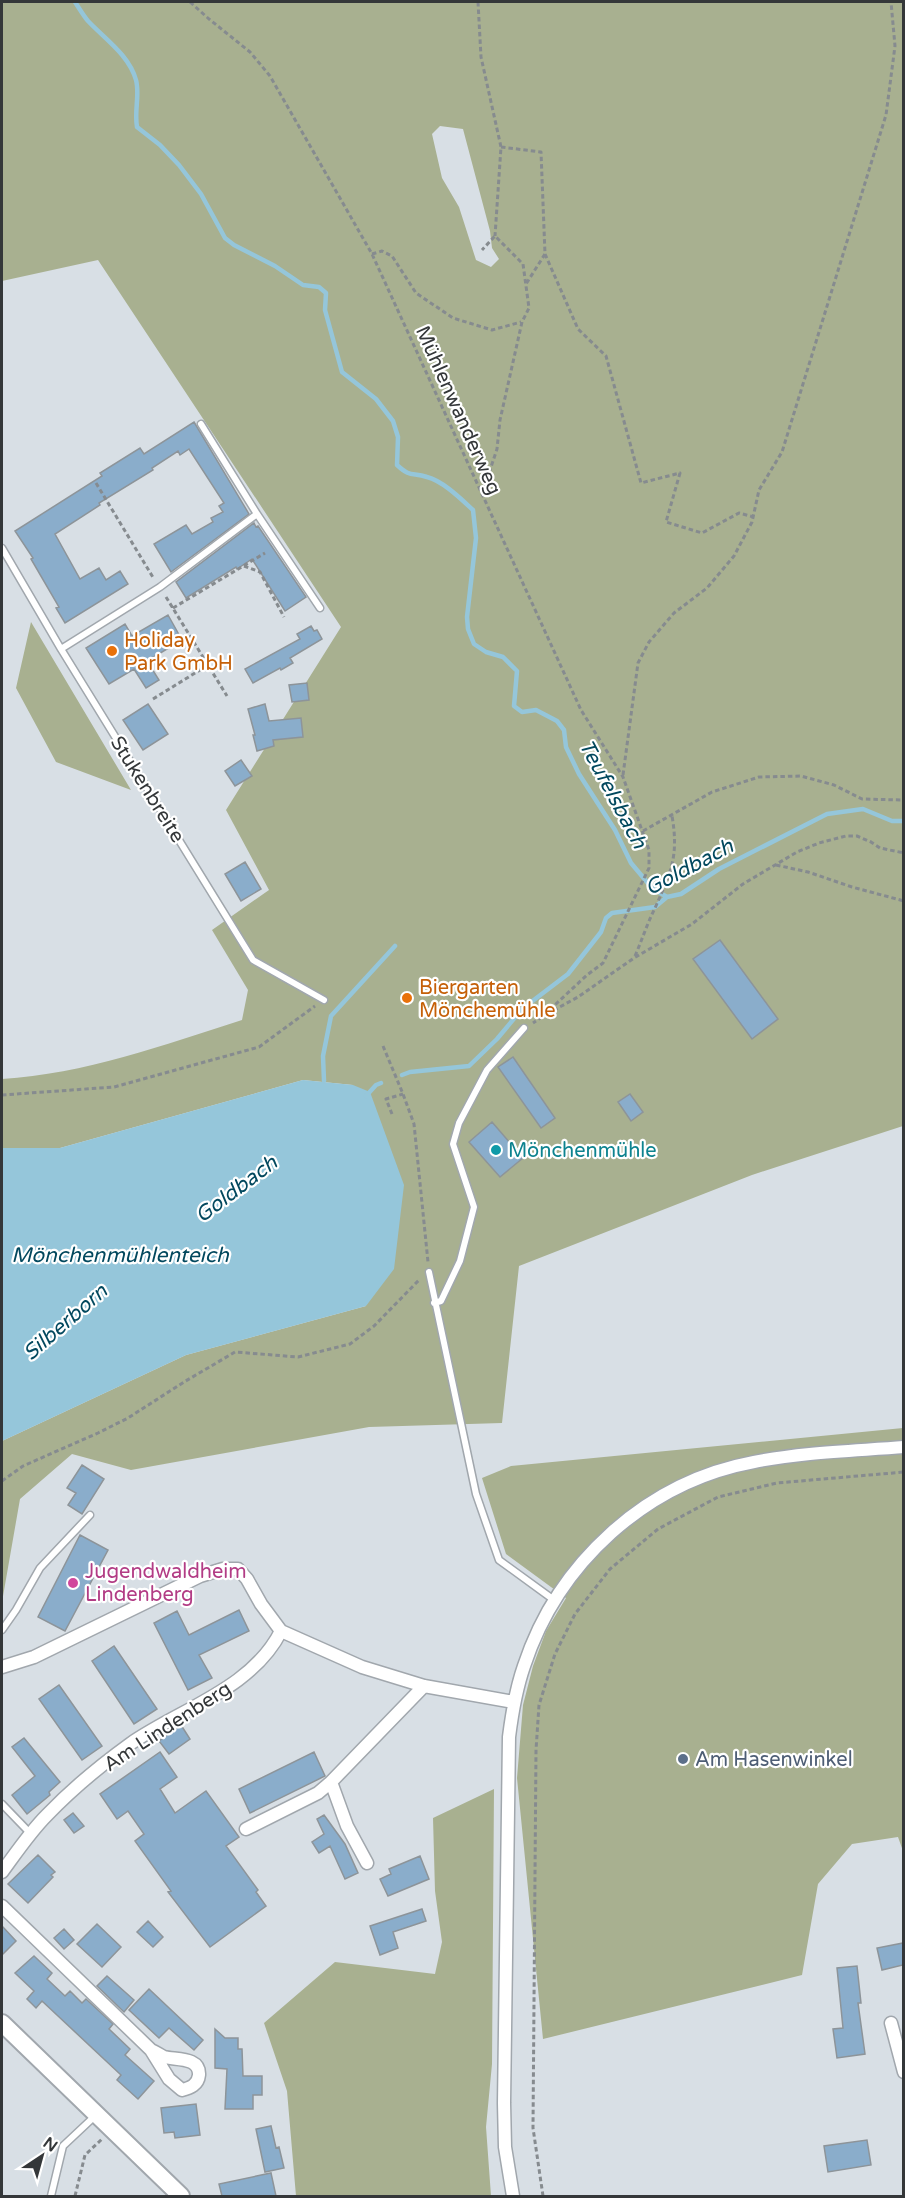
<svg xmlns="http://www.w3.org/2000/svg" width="905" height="2198" font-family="'Varela Round',sans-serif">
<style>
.green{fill:#a8b090;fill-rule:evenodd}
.water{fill:#95c6da}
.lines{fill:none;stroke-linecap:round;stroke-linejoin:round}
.stream{stroke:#95c6da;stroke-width:4.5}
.building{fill:#8aadcb;stroke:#8d9499;stroke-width:1.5}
.service-casing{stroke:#a1a7ad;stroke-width:9}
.minor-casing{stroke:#a1a7ad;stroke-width:15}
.tertiary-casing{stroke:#a1a7ad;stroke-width:20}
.path{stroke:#868b8f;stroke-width:3;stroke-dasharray:4.5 3;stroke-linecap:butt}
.service{stroke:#fff;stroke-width:6}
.minor{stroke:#fff;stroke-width:12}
.tertiary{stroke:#fff;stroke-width:16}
.food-dot{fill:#e8710a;stroke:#fff;stroke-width:2}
.culture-dot{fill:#0f9aa8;stroke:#fff;stroke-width:2}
.hotel-dot{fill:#d1479c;stroke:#fff;stroke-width:2}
.service-dot{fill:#5c6f8a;stroke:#fff;stroke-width:2}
.labels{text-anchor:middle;stroke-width:4.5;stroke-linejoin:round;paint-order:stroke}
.street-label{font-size:20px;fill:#343739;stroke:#fff}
.food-label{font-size:20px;fill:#c56008;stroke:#fff;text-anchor:start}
.culture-label{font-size:20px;fill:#0d838f;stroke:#fff;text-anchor:start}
.hotel-label{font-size:20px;fill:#b23c85;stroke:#fff;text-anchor:start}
.service-label{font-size:20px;fill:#4e5e75;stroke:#fff;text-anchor:start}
.water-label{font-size:21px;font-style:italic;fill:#02485e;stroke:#fff}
</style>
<rect width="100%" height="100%" fill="#d8dfe5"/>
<path class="green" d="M2,2H903V1126L752,1175L519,1266L502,1423L369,1427L131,1470L72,1454L20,1499L2,1602V1441L186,1355L366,1306L353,1085L303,1080L60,1148H2V1079C84,1074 164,1045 242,1020L248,990L212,930L269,890L226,810L341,627L98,260L2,281ZM440,126L463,129L490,231L492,248L499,259L491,267L476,260L459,207L442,178L432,134Z
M31,622L131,790L56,762L16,688Z
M903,1428V1851L898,1837L852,1844L818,1884L802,1975L543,2039L517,1778L523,1705L533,1666L546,1631L566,1598L506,1554L482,1478L511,1466Z
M494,1789L492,2064L486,2127L491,2196H296L287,2091L264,2023L335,1962L435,1974L442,1942L435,1891L433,1818Z"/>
<path class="water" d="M303,1080L353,1085L370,1092L404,1185L394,1269L366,1306L186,1355L2,1441V1148H60Z"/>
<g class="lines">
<path class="stream" d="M75,2C79,8 83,15 88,21C105,39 129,55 136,80C140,95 134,111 137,127L160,145L179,165L201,194L225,238L234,245L275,266L303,285L319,287L326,293L325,310L342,372L376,399L393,421L398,437L397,465C411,478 412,472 427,477C443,481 461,499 473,510L476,538L467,617L468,629L474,644L486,652L503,657L517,671L514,706L522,712L536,710L557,721L564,730L566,747L579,774L615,830L631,863L652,888L667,897
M402,1075L410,1072L469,1066L497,1039L522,1009L568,974L601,932L606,918L612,913L655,907L667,897L681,894L719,869L827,814L863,809L892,821H904
M324,1081L323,1056L331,1016L395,946
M366,1096L376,1085L381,1083"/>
</g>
<path class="building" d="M194,422L249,514L171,572L154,544L186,525L192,534L213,522L211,518L223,512L219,506L224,503L189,449L180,455L178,451L152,468L153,470L99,503L100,505L55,534L80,579L99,568L106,580L120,571L128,584L65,623L56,608L59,607L31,559L33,558L15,531L102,476L100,473L140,448L144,454Z
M254,523L256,527L258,526L306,597L285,611L252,559L237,569L236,567L186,598L176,582Z
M168,615L182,640L147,661L159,680L146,688L134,669L109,684L86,648L125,624L132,636Z
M311,626L314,631L317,630L322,639L290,658L293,663L281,670L280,668L253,683L245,669L300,639L297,634Z
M307,683L309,700L292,702L289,685Z
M148,704L168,734L143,750L123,720Z
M265,704L269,721L301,718L303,737L273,740L274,746L257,751L253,735H255L248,709Z
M241,760L252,776L235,786L225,771Z
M245,862L261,889L241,901L225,874Z
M720,940L778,1019L752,1039L693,959Z
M513,1057L555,1118L541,1128L498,1067Z
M630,1094L643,1112L631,1121L618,1102Z
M492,1122L523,1158L500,1177L469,1142Z
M82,1465L104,1479L82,1514L68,1505L76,1493L67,1488Z
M80,1535L108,1550L65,1631L38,1617Z
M239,1610L249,1631L199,1655L212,1678L188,1690L154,1623L177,1611L189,1635Z
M114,1646L157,1709L134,1724L92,1661Z
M59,1685L102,1746L82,1760L39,1699Z
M181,1725L190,1739L169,1754L159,1741Z
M24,1738L60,1782L49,1792L50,1795L27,1814L12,1795L35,1776L12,1747Z
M160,1752L177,1777L160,1789L175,1813L206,1791L239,1837L226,1846L258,1890L256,1892L266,1906L210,1947L168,1892L171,1891L135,1841L144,1834L128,1811L117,1819L100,1794Z
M314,1752L325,1776L250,1813L239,1789Z
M73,1813L84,1826L74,1833L64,1820Z
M324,1815L345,1844L358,1873L345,1879L330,1846L319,1853L312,1842L324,1834L317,1819Z
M38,1855L55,1872L51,1875L53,1877L28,1903L8,1884Z
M420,1856L429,1879L388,1896L380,1879L391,1874L389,1869Z
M422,1909L426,1921L393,1932L398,1948L380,1955L370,1926Z
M148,1921L163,1937L153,1947L137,1932Z
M97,1924L121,1947L102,1967L77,1944Z
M2,1926L16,1941L2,1955Z
M64,1929L74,1940L64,1949L54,1938Z
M903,1943V1965L882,1970L877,1948Z
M34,1956L52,1973L47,1979L65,1996L70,1991L82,2003L86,1999L113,2024L109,2029L130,2049L125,2055L154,2081L138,2099L117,2080L121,2075L42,2001L36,2008L27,1999L34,1991L15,1973Z
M857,1966L861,2003H858L865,2054L837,2058L833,2029L843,2028L837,1968Z
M107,1976L134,2000L124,2012L97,1986Z
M149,1989L203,2040L194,2050L169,2028L159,2038L129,2010Z
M215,2029L225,2038H238V2049H242L243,2076H262V2095H253V2109H225L227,2069L215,2068Z
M196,2104L200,2135L175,2138L174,2132L164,2133L161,2108Z
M271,2126L276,2148L279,2147L284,2168L265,2172L256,2129Z
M867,2140L871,2165L828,2172L824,2146Z
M271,2173L276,2196H222L219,2184Z"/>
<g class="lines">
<g class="service-casing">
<path id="service" d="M201,424L257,514L320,608
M2,548L61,649L253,960L324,1000
M61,649L160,587L257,514
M429,1272L476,1494L499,1560L554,1600
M434,1303L441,1301L460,1261L474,1207L453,1144L459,1123L487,1070L524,1028
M2,1630L16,1610L40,1568L90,1515
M2,1804L30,1833
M51,2196L63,2146L96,2115"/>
</g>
<g class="minor-casing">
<path id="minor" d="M2,1667L34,1657L200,1576L223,1569H238L247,1579L261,1604L281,1631L362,1667L424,1686L514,1702
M246,1829L318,1793L331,1782
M367,1863L347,1826L331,1782L424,1686
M2,1872C16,1853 30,1832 47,1815C72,1789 101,1765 130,1744C180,1709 252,1689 281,1631
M2,1906L151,2050L169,2079L182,2090C190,2088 198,2085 199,2075C200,2057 177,2060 164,2057C160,2055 156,2052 151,2050
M891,2023L904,2072
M513,2196L505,2147L504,2103L509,1737C512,1713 516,1689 524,1666C558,1563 646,1482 754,1462C803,1452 854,1451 904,1447"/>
</g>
<g class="tertiary-casing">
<path id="tertiary" d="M2,2023L181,2196"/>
</g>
<path class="path" d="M190,2L209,19L250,52L270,76L372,254L581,710L623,777L649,850V868L603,963L587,975L543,1016L533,1023
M478,2L481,57L501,147L495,236
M501,147L541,152L545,254L526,284
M372,254L382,251L392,256L416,293L453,318L492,330L521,322
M545,254L578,329L606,356L641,483L680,473L666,522L702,533L739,513L754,517
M96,483L154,579
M482,494L497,449L500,420L522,322L529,308L523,264L495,236L482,250
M244,566L260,572L284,617
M166,597L227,696
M173,608L265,553
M153,699L208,665
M623,775L638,663L649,642L674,613L707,588L734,556L752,522L759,490L782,452L886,115L895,46L891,2
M643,831L712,792L759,777L801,776L834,785L862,799L904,800
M776,865L808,872L852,887L904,901
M635,956C642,940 647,924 655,908C671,872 679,856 672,816
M547,1014L578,997L634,958L692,924L743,884L797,852L819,843L846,836H857L871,842L880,848L904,853
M383,1046L403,1094L414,1124L428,1262
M2,1095L114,1087L259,1047L315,1006
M392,1114L386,1099L403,1094
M2,1481L23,1466L98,1433L128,1418L184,1382L235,1352L298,1357L350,1344L374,1326L420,1279
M75,2196L85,2155L102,2139
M543,2196L533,2128L536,1750L539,1705L555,1654L575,1614L610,1569L658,1529L718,1497L777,1483L904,1472"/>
<use href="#service" class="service"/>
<use href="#minor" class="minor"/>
<use href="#tertiary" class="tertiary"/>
</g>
<g class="food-dot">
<circle cx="112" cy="651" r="6"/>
<circle cx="407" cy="998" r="6"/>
</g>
<circle class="culture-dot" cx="496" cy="1150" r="6"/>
<circle class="hotel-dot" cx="73" cy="1583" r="6"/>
<circle class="service-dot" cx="683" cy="1759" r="6"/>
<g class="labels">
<g class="street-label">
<text transform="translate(459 410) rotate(66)" y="7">Mühlenwanderweg</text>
<text transform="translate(148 789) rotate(58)" y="7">Stukenbreite</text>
<text transform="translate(167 1726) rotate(-33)" y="7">Am Lindenberg</text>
</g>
<g class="food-label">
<text x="124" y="647">Holiday<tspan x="124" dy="23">Park GmbH</tspan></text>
<text x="419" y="994">Biergarten<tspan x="419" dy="23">Mönchemühle</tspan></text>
</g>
<g class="culture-label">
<text x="508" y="1157">Mönchenmühle</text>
</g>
<g class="hotel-label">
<text x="85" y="1578">Jugendwaldheim<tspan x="85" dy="23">Lindenberg</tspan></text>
</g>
<g class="service-label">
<text x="695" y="1766">Am Hasenwinkel</text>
</g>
<g class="water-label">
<text transform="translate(613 794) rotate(62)" y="7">Teufelsbach</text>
<text transform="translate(689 867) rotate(-28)" y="7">Goldbach</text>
<text transform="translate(236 1189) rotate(-37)" y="7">Goldbach</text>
<text x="120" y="1262">Mönchenmühlenteich</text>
<text transform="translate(65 1322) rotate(-41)" y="7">Silberborn</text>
</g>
</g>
<rect width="905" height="2198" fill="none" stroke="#343739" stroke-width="6"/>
<g transform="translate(42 2156) rotate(36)" stroke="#ffffff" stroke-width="4.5" paint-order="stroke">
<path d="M0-4.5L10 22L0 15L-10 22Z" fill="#343739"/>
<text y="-9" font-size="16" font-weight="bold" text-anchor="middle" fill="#343739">N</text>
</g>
</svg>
